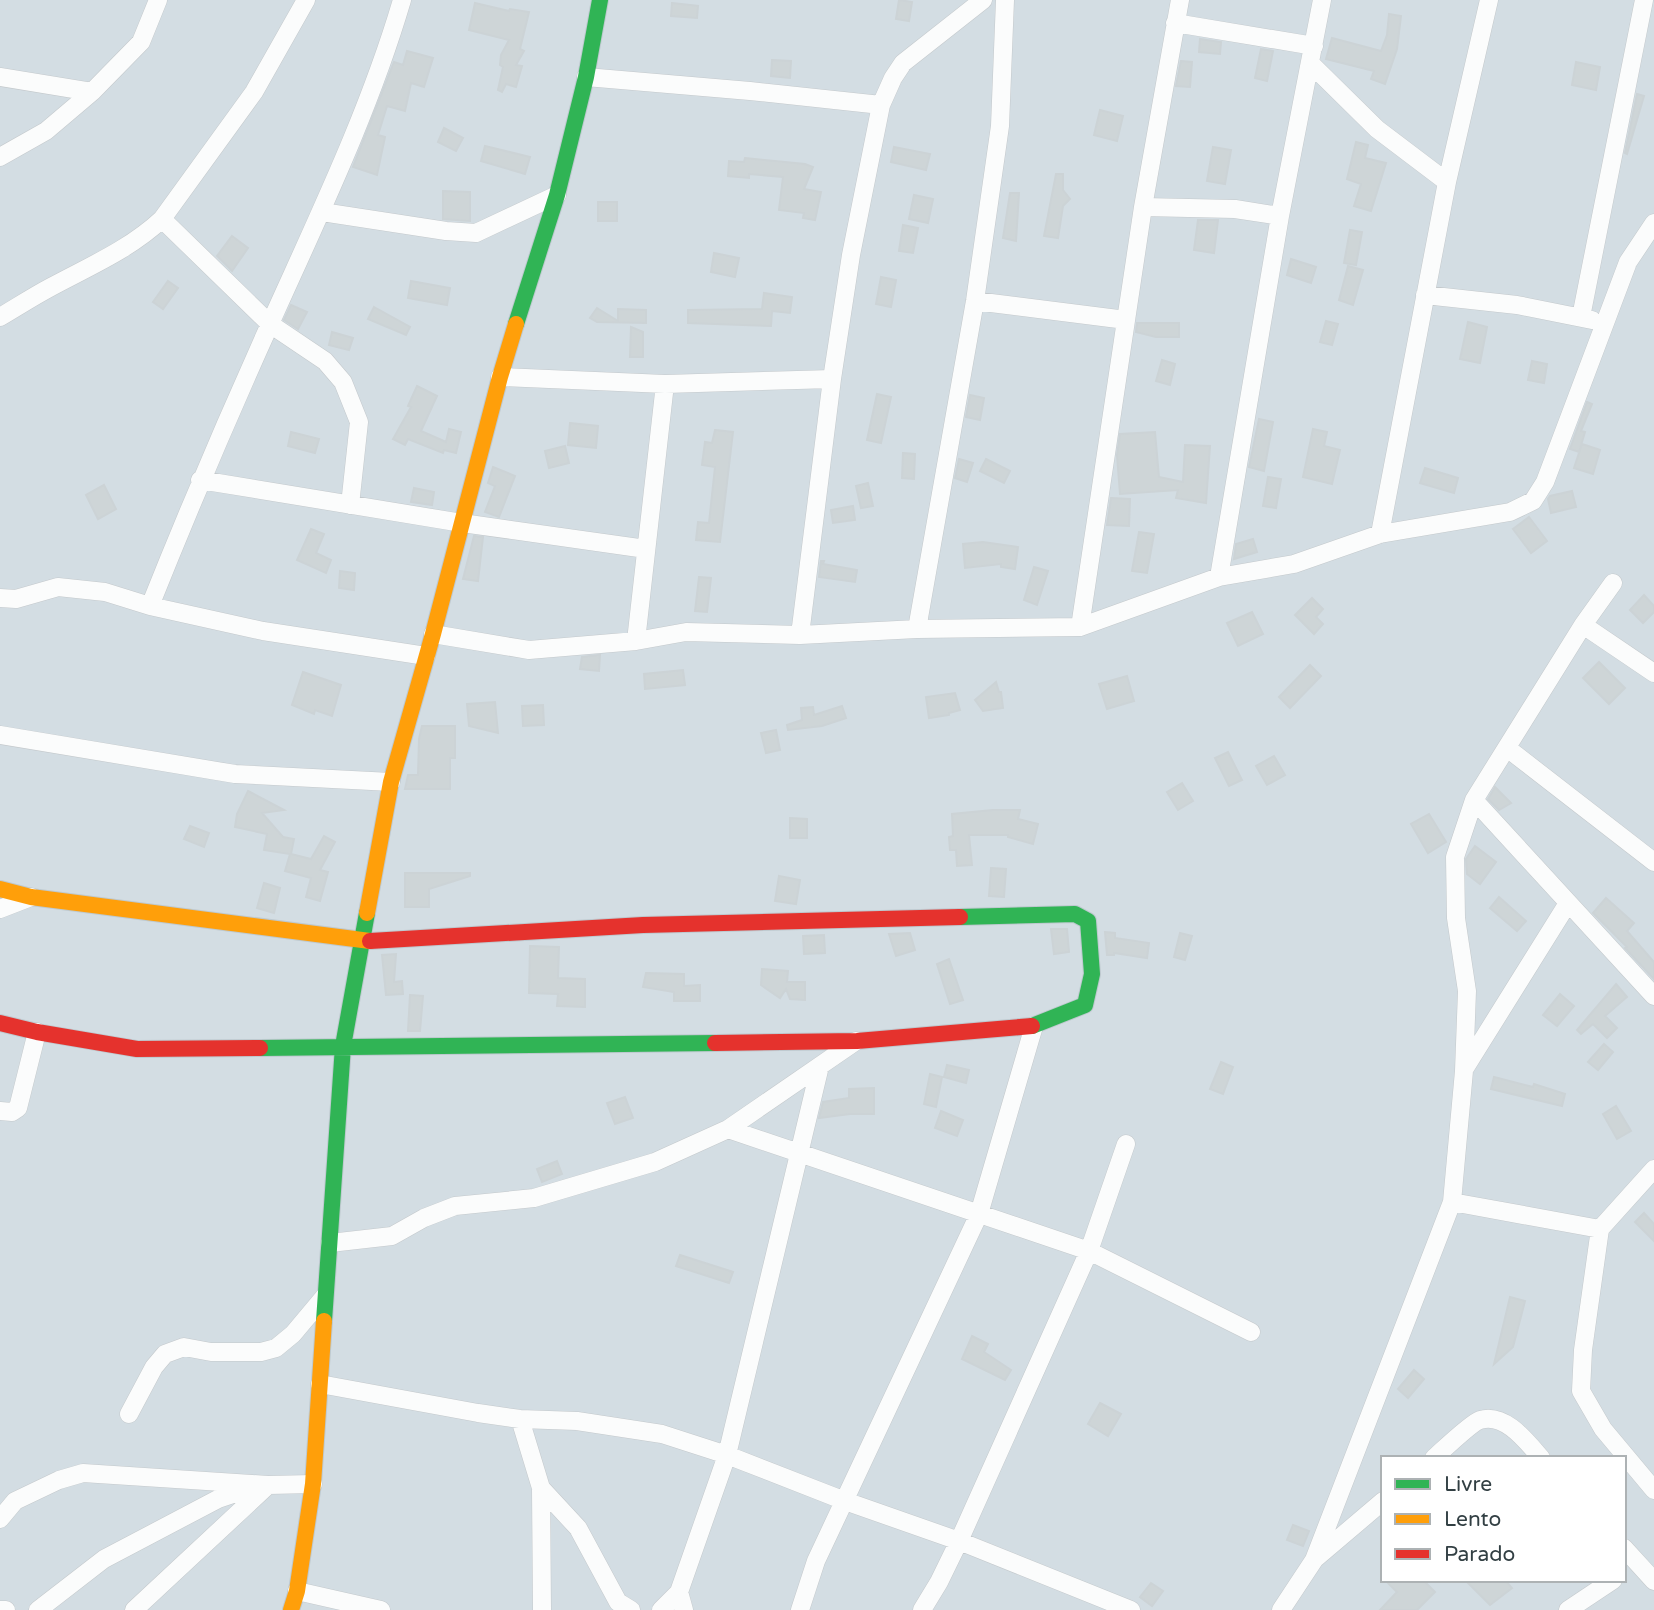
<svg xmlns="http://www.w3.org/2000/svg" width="1654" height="1610" font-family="'Varela Round',sans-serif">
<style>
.residential{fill:#d3dde3;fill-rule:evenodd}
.building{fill:#ced5d7;stroke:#ccd3d6;stroke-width:2}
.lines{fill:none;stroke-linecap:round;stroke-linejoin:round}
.street-casing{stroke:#c4c9cc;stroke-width:19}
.fast-casing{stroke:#bec9cf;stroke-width:18}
.slow-casing{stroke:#bec9cf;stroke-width:18}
.jam-casing{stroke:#bec9cf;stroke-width:18}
.street{stroke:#fbfcfc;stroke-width:18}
.fast{stroke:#30b455;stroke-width:16}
.slow{stroke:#ff9f0a;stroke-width:16}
.jam{stroke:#e5322d;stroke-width:16}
</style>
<rect width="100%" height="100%" fill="#e6ebee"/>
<path class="residential" d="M0,0H1654V1610H0ZM1383,1458H1624V1580H1383Z"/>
<path class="building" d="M899,0L912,2L909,21L896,19Z
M475,3L509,11L510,9L529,12L520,49L524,51L516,65L522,66L516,87L506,84L502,92L498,90L503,67L500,65L501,55L509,40L469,30Z
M672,3L698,6L697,18L671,16Z
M1389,14L1401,16L1397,49L1385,84L1371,79L1374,71L1326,59L1332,38L1381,51L1387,35Z
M1200,39L1221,42L1220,54L1199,52Z
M1261,49L1273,51L1267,81L1255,78Z
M407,51L433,58L424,87L411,83L405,111L387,106L378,135L385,137L377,175L353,167L394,62L403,65Z
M772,60L791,61L790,78L771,76Z
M1181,61L1192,62L1190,87L1176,86Z
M1576,62L1600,67L1596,90L1572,85Z
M1637,94L1644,96L1627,154L1625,153Z
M1100,110L1123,116L1117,141L1094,135Z
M444,128L463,138L456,151L438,142Z
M1356,142L1368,145L1365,158L1386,163L1371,211L1354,206L1361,184L1347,179Z
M485,146L530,157L525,174L481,161Z
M894,147L930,154L926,170L891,162Z
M1213,147L1231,150L1225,184L1207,181Z
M745,158L805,164L813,167L804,189L821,192L815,220L803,218L804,213L779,210L783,177L749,174V178L728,176L729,161L744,162Z
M1056,174H1063V190L1070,199L1063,206L1058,238L1044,236Z
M443,191L470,192V221L443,219Z
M1010,193H1019L1016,241L1003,238Z
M914,195L933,199L928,223L909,219Z
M598,202H617V221H598Z
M1198,220H1218L1214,253L1194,250Z
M903,225L918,228L913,253L899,251Z
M1350,230L1362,232L1356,265L1344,263Z
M232,236L248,248L232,271L217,256Z
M714,253L739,258L735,277L711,272Z
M1291,259L1316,267L1311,283L1287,275Z
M1348,266L1363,270L1353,305L1339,300Z
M881,277L896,280L891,307L876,304Z
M168,281L178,288L163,309L153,302Z
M411,281L450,288L447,305L408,298Z
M764,293L792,297L790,313L772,311L771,326L688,323V310L762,309Z
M291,305L307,312L298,329L284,320Z
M374,307L410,327L406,335L368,319Z
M597,308L618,321V309L646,310V323L597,322L590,318Z
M1326,321L1338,324L1332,345L1320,342Z
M1468,322L1487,327L1480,363L1460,359Z
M1137,323H1179V337H1156L1136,332Z
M631,327L643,332V357H630Z
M332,332L353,338L349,350L329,345Z
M1162,360L1175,364L1170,385L1156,381Z
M1532,361L1547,364L1544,383L1528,380Z
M417,386L437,396L421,431L446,442L449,429L461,432L456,453L444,450L443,453L408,439L405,445L393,439L411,407L408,406Z
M877,394L891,397L881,443L867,440Z
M970,395L984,398L980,420L966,417Z
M1587,402L1592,404L1581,431L1585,432L1579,452L1570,449Z
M1259,419L1273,422L1264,471L1249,467Z
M570,423L598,426L596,448L568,445Z
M1313,429L1327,432L1324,446L1340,450L1332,484L1303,477Z
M715,430L733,432L720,542L696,540L698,522L709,523L715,467L702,465L705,442L712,443Z
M291,432L319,439L315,453L288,446Z
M1155,432L1159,477L1183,482L1185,445L1210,446L1206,503L1176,498L1178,490L1120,494L1117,455L1120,434Z
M1582,444L1600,450L1593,474L1574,468Z
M565,446L569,463L549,468L545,451Z
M903,453L915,454L914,479L902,478Z
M959,459L973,463L967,482L955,478Z
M986,459L1010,471L1004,483L980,471Z
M493,467L515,476L499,517L485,512L495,486L488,483Z
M1425,468L1458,478L1454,493L1420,483Z
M1268,477L1281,479L1276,508L1263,506Z
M868,483L873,506L861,508L856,486Z
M104,485L116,509L98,519L86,495Z
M414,488L434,492L432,505L411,502Z
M1572,491L1576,507L1551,513L1548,499L1550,496Z
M1111,498L1130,499L1129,526L1107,525Z
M853,506L855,520L833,523L831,510Z
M1529,517L1547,541L1531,553L1513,529Z
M311,529L324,534L316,553L331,560L326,573L297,560Z
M1139,532L1154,534L1147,573L1132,571Z
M474,536L483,537L478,581L463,579Z
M1253,539L1257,552L1234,559L1236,544Z
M983,542L1018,547L1015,569L1001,567V564L965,568L963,544Z
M821,561H824L823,564L857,570L855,582L819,577Z
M1034,567L1048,571L1037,605L1024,600Z
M340,571L355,573L354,590L339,588Z
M699,577L711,578L707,612L695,611Z
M1644,595L1654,606V612L1643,623L1630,610Z
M1312,598L1323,609L1316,617L1323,624L1314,634L1295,615Z
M1252,612L1263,634L1238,646L1227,623Z
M600,655L599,671L580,669L582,657Z
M1599,662L1625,688L1609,704L1583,678Z
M1310,665L1321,676L1290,708L1279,697Z
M683,670L685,685L645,689L644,674Z
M303,672L341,685L332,716L315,710L314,714L292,705Z
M1127,676L1134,701L1107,709L1099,684Z
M996,682L999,692H1001L1003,708L983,711L975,700Z
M955,693L960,710L949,713V715L929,718L926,697Z
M495,702L498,733L469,726L467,704Z
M543,705L544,725L523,726L522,706Z
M842,706L846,718L822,726L788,730L787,725L802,720L801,708L813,707L814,715Z
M422,726H455V758H450V789H405L408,775H418L419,739Z
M776,730L780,750L766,753L761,733Z
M1228,752L1242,780L1229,786L1215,758Z
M1274,756L1285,775L1267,785L1256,766Z
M1182,783L1193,801L1178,810L1167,792Z
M1495,787L1511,803L1499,810L1488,799Z
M248,791L284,810L262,813L283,837L294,839L291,854L311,859L324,836L335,842L320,870L328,872L320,901L306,897L311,878L285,871L290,854L264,850L267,834L235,827L237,814Z
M993,810H1020L1018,819L1038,824L1033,844L1008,837V835H969L972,865L957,866L956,850H950L949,837L953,836L952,814Z
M1429,814L1446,842L1428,853L1411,824Z
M790,818L807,819V838H790Z
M190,826L209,833L204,847L184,839Z
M1475,846L1496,862L1480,884L1467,874L1466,859Z
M991,868L1006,869L1004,897L989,896Z
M405,873H470V876L429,889V907H405Z
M779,876L800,880L796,904L775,901Z
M264,883L280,888L274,913L257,908Z
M1499,897L1526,921L1517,931L1490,908Z
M1606,898L1634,923L1627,931L1654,962V979L1625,948L1627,947L1593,913Z
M1051,929H1067L1069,952L1054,954Z
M1105,932L1115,933V938L1149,943L1147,958L1114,953V955H1107Z
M910,933L915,950L896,956L889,934Z
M1180,933L1192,936L1185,960L1174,957Z
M824,935L825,953L804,954L803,936Z
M530,946L559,947L558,978L585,979V1007L557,1006L558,994L529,993Z
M396,954L394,982L402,981L403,994L386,995L382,955Z
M949,959L963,1000L950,1004L937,964Z
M762,969L788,971L787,982H805V1000L790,999L786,989L780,998L761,985Z
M646,973L684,974V986L700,985V1001H674V992L643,987Z
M1616,984L1627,997L1605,1016L1617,1028L1607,1038L1593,1024L1581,1034L1577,1030Z
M1560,994L1574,1006L1557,1026L1543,1015Z
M410,995L423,996L420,1031H408Z
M1604,1044L1613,1052L1598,1070L1588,1062Z
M1221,1062L1233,1067L1223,1094L1210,1089Z
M947,1065L969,1070L966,1083L944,1077Z
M930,1074L942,1077L936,1107L924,1104Z
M1494,1077L1533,1087L1534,1084L1565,1094L1562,1106L1491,1089Z
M874,1088V1114H850L819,1118L823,1102L849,1098V1089Z
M625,1097L633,1118L615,1124L607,1103Z
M1616,1106L1631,1131L1617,1139L1603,1114Z
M941,1111L963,1120L957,1136L935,1128Z
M557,1161L562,1174L542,1182L537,1169Z
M1644,1213L1654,1224V1241L1635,1222Z
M680,1255L733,1272L729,1283L676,1266Z
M1510,1297L1525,1301L1513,1347L1494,1364Z
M972,1336L988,1344L984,1352L1011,1370L1005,1380L962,1359Z
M1414,1370L1424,1379L1408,1398L1398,1389Z
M1100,1403L1121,1414L1108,1436L1088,1424Z
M1293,1525L1309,1531L1303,1546L1287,1540Z
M1385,1580H1423L1435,1592L1417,1610H1380L1397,1592Z
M1465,1580H1505L1512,1588L1490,1605Z
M1151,1583L1163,1591L1152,1606L1140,1597Z"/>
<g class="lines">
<g class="street-casing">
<path id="street" d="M1175,23L1314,46
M1310,63L1377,129L1447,182
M0,77L92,92
M586,77L750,91L881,105
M0,157L46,131L92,92L141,42L158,0
M1143,207L1235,209L1280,216
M322,212L446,231L476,233L557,195
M162,219L270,324L325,361L343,382L359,422L350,505
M1425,295L1517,305L1592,320
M975,301L1126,320
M0,317C17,307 34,296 51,287C90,266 130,249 162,219L254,92L306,0
M1581,317L1644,0
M500,377L665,384L832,379
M200,480L462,523L646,549
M1380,534L1447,182L1489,0
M1219,577L1280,216L1322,0
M0,598L16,599L58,587L105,592L150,606L263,631L426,656
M150,606C188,511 228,417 270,324C318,217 369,112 402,0
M1583,625L1654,673
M1080,627L1143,207L1180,0
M917,629L975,301L1000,126L1005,0
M433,634L529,650L636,641L686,632L800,635L917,629L1080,627L1219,577L1294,564L1380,534L1510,512L1533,501L1545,482L1628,262L1654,223
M800,635L832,379L851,255L881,105L893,78L903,63L983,0
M636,641L665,384
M0,735L235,774L391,782
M1507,748L1654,862
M1474,800L1654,996
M0,909L31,897
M1465,1068L1568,903
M0,1111L12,1112L18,1108L37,1032
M728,1129L1089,1251L1251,1332
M1452,1202L1600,1229L1583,1350L1581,1391L1603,1429L1654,1490
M1600,1229L1654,1169
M330,1243L392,1236L424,1218L455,1206L534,1198L655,1162L728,1129L856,1041
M320,1384L478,1413L520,1419L577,1421L662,1434L727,1455L845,1501L959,1541L1131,1610
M129,1414L154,1367L165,1354L184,1347L211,1352H261L276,1348L293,1334L324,1297
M520,1419L541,1488L542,1610
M1434,1458C1443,1450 1471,1423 1480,1420C1505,1412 1527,1442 1541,1458
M541,1488L578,1528L618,1602L631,1610
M0,1519L15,1501L59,1480L83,1473L268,1485L313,1484
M1624,1548L1654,1581
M1316,1558L1383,1501
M297,1591L381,1610
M679,1592L684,1610
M0,1610H6
M38,1610L104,1559L218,1499L236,1493L254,1491
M134,1610L265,1488
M661,1610L679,1592L727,1455L820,1066
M800,1610L816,1561L979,1214L1034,1026
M922,1610L939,1582L959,1541L1089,1251L1126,1144
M1281,1610L1314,1560L1452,1202L1464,1071L1467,991L1456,918L1455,857L1474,800L1583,625L1613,583
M1568,1610L1613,1580"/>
</g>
<g class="fast-casing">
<path id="fast" d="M516,324L557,195L586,77L600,0
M960,917L1075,914L1088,921L1092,974L1085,1005L1032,1026
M260,1048L715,1043
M324,1321L343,1046L367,913"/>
</g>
<g class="slow-casing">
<path id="slow" d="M0,889L31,897L370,941
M367,913L391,782L433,634L500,377L516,324
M291,1610L297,1591L313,1484L324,1321"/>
</g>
<g class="jam-casing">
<path id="jam" d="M370,941L643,925L960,917
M0,1023L37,1032L137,1049L260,1048
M715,1043L857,1041L1032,1026"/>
</g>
<use href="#street" class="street"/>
<use href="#fast" class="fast"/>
<use href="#slow" class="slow"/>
<use href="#jam" class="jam"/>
</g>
<rect x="1381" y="1456" width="245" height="126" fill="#ffffff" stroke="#adb2b4" stroke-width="2"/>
<rect x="1395" y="1479" width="35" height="10" fill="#30b455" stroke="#adb2b4" stroke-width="2"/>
<text x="1444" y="1491" font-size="21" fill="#323f43">Livre</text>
<rect x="1395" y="1514" width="35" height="10" fill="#ff9f0a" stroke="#adb2b4" stroke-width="2"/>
<text x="1444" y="1526" font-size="21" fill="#323f43">Lento</text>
<rect x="1395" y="1549" width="35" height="10" fill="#e5322d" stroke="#adb2b4" stroke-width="2"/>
<text x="1444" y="1561" font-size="21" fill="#323f43">Parado</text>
</svg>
